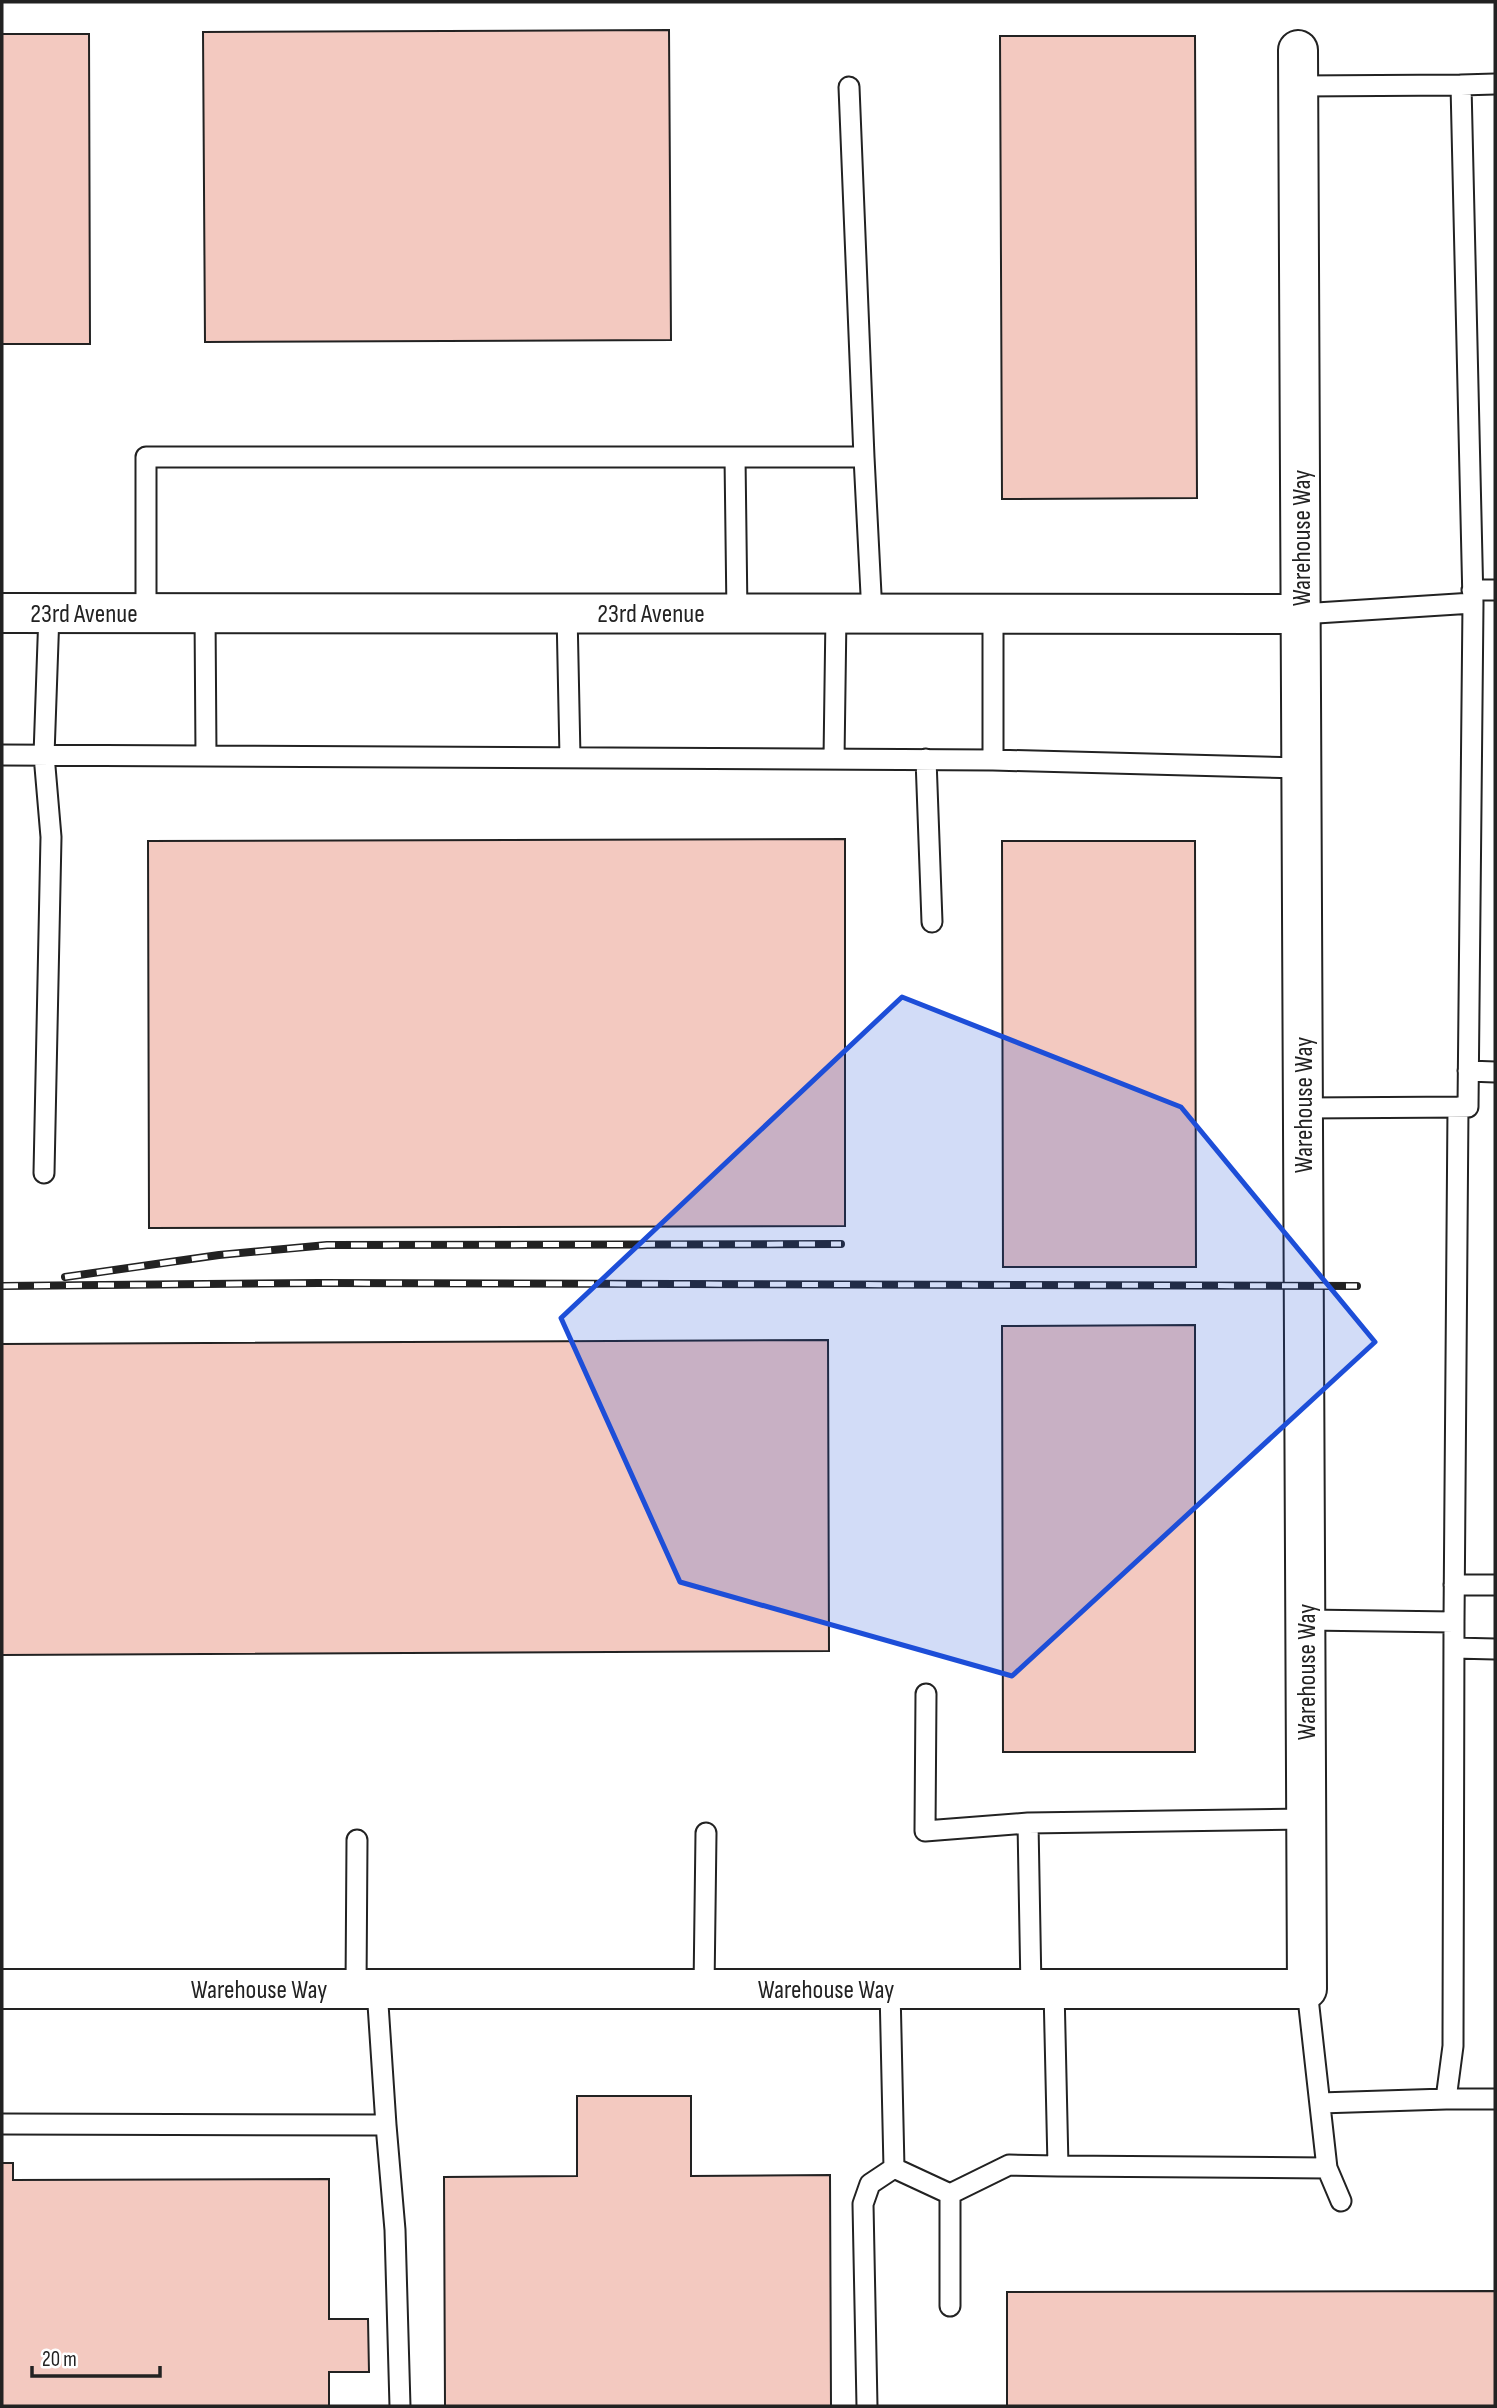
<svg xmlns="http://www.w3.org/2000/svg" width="1497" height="2408" font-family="'Sofia Sans Condensed',sans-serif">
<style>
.building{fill:#f3c9c0;stroke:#222;stroke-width:2}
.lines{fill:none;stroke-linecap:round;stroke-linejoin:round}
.service-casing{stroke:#222;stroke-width:23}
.minor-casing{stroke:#222;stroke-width:42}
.service{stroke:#fff;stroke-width:19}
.minor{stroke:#fff;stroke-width:38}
.rail-casing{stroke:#222;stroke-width:8}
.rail{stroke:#fff;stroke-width:5;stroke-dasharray:16;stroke-linecap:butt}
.marked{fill:#1d4ed8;fill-opacity:0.2;stroke:#1d4ed8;stroke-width:5;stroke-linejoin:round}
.labels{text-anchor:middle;stroke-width:5;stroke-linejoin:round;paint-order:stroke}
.street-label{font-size:26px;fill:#222;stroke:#fff}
</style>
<rect width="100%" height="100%" fill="#fff"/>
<path class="building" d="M669,30L671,340L205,342L203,32Z
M2,34H89L90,344H2Z
M1000,36H1195L1197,498L1002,499Z
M845,839V1226L149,1228L148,841Z
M1002,841H1195L1196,1267H1003Z
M1195,1325V1752H1003L1002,1326Z
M828,1340L829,1651L2,1655V1344Z
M577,2096H691V2176L830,2175L831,2406H445L444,2177L577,2176Z
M2,2163H13V2180L329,2179V2319H368L369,2372H329V2406H2Z
M1495,2291V2406H1007V2292Z"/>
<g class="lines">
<g class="service-casing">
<path id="service" d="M1461,85L1495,84
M1298,86L1461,85L1473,603L1301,614
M849,87L864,457
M735,457H864L872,614
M1472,590H1495
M146,613V457H735L737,614
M205,613L206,756
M567,613L570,757
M993,614V760L1302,768
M2,755L993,760
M834,759L836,614
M926,759L932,922
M1468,1071L1495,1072
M1303,1108L1468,1107L1473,603
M44,1173L51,837L44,755L49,613
M1454,1585H1495
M1306,1620L1454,1622L1453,2046L1446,2099L1320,2103
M1454,1622L1458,1107
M1454,1648L1495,1649
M926,1694L925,1831L1028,1823
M356,1989L357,1840
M704,1989L706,1833
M890,1989L894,2168L950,2194V2306
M1031,1989L1028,1823L1307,1819
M1307,1989L1327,2168
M1446,2099H1495
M2,2124L386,2125L377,1989
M386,2125L395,2230L400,2406
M1058,2166L1327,2168L1341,2201
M950,2194L1009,2165L1058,2166L1054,1989
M867,2406L863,2204L870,2184L894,2168"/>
</g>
<g class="minor-casing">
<path id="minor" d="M2,613L1301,614
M2,1989H1307L1298,50"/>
</g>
<use href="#service" class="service"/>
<use href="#minor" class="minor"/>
<g class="rail-casing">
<path id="rail" d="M65,1277L219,1255L327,1245L841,1244
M2,1286L320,1283L1357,1286"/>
</g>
<use href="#rail" class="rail"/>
</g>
<path class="marked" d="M902,997L1181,1107L1375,1342L1012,1676L680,1582L561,1318Z"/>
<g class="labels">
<g class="street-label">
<text transform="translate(1301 538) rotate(-90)" y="9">Warehouse Way</text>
<text x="84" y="622">23rd Avenue</text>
<text x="651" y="622">23rd Avenue</text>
<text transform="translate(1303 1105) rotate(-90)" y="9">Warehouse Way</text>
<text transform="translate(1306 1672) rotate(-90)" y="9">Warehouse Way</text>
<text x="259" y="1998">Warehouse Way</text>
<text x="826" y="1998">Warehouse Way</text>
</g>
</g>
<rect width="1497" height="2408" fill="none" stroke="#222222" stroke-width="7"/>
<path d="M32 2366v10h128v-10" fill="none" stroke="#222222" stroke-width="3.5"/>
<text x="42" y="2366" font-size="21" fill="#222222" stroke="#ffffff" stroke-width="5" paint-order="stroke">20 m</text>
</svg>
